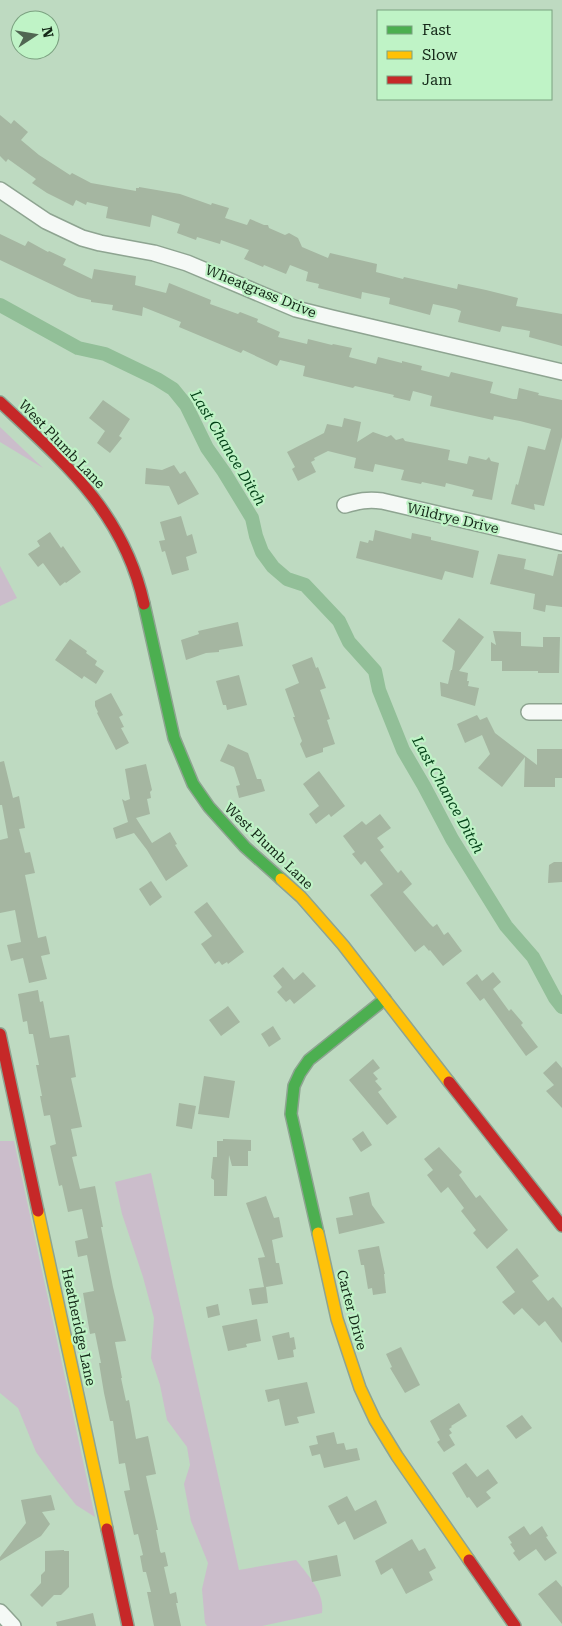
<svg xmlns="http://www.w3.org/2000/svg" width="562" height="1626" font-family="'Roboto Serif',serif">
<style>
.green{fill:#cbbdcb}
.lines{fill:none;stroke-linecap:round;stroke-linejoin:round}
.canal{stroke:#92bf98;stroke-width:14}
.building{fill:#a5b6a1}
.street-casing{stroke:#8ea491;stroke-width:18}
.fast-casing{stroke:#8ea491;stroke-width:14}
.slow-casing{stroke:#8ea491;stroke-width:14}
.jam-casing{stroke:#8ea491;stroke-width:14}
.street{stroke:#f5f9f6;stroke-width:15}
.fast{stroke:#4caf50;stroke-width:11}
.slow{stroke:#ffc107;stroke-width:11}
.jam{stroke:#c62828;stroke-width:11}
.labels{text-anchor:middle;stroke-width:4.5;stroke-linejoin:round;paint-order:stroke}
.street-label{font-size:14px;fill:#142717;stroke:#bff3c6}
.water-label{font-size:15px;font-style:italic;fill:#013f15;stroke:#bff3c6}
</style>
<rect width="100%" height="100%" fill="#bedac1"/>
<path class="green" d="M0,427L43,468L0,442Z
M0,566L17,598L0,606Z
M0,1141H14L95,1517L76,1505L57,1481L36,1452L18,1408L0,1393Z
M151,1173L239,1570L296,1560C308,1575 325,1593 322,1613L262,1626H207L205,1623L202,1589L208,1563L191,1521L184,1484L190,1465L187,1447L167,1420L160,1385L151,1358L154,1318L143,1277L122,1214L115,1182Z"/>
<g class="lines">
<path class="canal" d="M0,305L78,348L105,354L157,379L173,389L186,405L207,448L224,472L252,518L256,536L262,552L273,567L287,579L305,585L339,621L349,642L375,671L379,690L403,750L424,786L452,839L506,926L533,957L555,998L562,1007"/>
</g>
<path class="building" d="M0,115L11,124L14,120L28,132L21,140L39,155L70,175L72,173L91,183L136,191V188H139V187L180,194L211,205L212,203L229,208L225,218L247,225L250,219L264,225H268L269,228L285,235L289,233L298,238L302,247L328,258L330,253L377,264L376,272L403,279L404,277L457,289L458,284L486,290L518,298L516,306L562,314V346L529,337L530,331L502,326L500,332L458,322L461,311L456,309L433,304L430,315L389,304L390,298L362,292L361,299L318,288L319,284L306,281L308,272L290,265L286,274L264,265L263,267L244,259L249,250L221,240L220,244L197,237L196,240L177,233L180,224L152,215L150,227L106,218L108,207L87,202L86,205L76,200L73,206L47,193L32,183L36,179L8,159L6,162L0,156Z
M0,234L25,246L28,241L48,252L49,251L66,259L63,265L92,279L94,269L136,276L135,285L166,293L169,283L211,300L210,304L238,314L240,312L258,319L257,322L280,332L278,337L307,344L308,339L332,345L333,344L352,348L349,357L376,364L378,357L402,363V361L422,366L421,370L449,377L451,372L493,382L490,393L513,399H517L519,388L539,393L538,395L562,400V437L544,506L534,504L535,510L511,504L516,484L518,485L528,446L545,450L551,429L520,421L494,416L493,420L430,406L432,396L413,391L410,401L393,397L394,395L355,386L353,388L303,376L305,366L280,360L277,366L243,350L241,353L179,327L181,322L143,307L142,316L112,310L113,305L91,302V300L78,297L0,260Z
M103,400L130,419L119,436L122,438L110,453L97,443L105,431L89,418Z
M344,418L361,422L357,442L373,432L387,437L391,435L396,440L403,438L405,441L450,450L448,460L467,464L469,456L486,460L489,457L491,461L499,463L492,500L472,496L474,490L446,483L445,487L422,482L421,484L401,480L404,470L375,464L373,472L354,468L356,458L328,451L314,458L315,460L311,462L316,472L298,481L292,469L295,467L287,452L324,433L327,424L342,427Z
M174,465L180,474L185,471L199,494L178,505L169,486L145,484L146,468L162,470Z
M181,516L187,536L192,534L197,553L186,557L189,570L172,575L165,551L162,552L159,541L165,540L160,522Z
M375,530L411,539L412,533L431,537V540L479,551L473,578L445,571L442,580L356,558L360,541L368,543L369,540L373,541Z
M50,532L61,548L63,546L81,572L66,583L65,582L60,586L43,563L38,567L28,554L40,546L37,541Z
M498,554L526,559L524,569L553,576L558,554H562V607L546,605L545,612L533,609L535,594L490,584Z
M459,618L484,637L459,671L468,673L467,681H469L468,686L479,688L475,706L441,696L440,682L448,684L451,670H452L455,651L442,641Z
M238,622L243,646L219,650V652L206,653L186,660L181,640L199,634L198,631Z
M493,631L521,632V646L543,647V637H560L559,673H538V671H502V661H491V642L496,645Z
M70,639L87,651L86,653L97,661L95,665L104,671L96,684L84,676L82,679L55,660Z
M312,657L316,668L318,667L326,688L320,690L330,719L327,720L335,744L323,748V752L306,758L300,744L302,741L293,717H295L285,689L299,683L292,665Z
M239,675L247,705L227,710L226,705H223L216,681Z
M111,693L123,715L119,717L124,727L121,728L129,743L116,750L97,713L98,712L95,706V701Z
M477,715L480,720L487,717L495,733L537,765V749H562V778H555V787H524L525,757L502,787L478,768L490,754L482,735L465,743L457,724Z
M228,744L248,753L257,779H261L265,791L239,798L236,786L240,785L234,767L220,761Z
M4,761L13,798L19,796L25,828L19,829L25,853L30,852L35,873L25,875L38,938L46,936L50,954L41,956L47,979L29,983L23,958L11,961L7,945L21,942L15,910L0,913V840L8,838L2,805H0V762Z
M146,764L152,790L150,792L151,798L147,799L150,814L136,818L152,843L170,832L177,844L175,845L188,866L166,881L147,850L134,833L116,839L113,828L128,822L122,799L125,801L130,799L125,769Z
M319,771L345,806L331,817L329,814L316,824L309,814L319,806L303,784Z
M380,814L391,828L377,838L384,847L380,850L398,873L401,870L412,884L403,892L429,923L433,927L437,924L444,935L448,932L462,951L443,966L430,950L429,951L424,945L415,952L370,895L383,884L365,861L361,865L352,854L355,852L343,836L362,821L366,825Z
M554,862H562V882L548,883L549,865Z
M151,881L162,897L150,906L139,889Z
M207,902L244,952L228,964L227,962L222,965L219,961L215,964L201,944L212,936L194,912Z
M283,967L294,980L303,972L316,986L294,1004L290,999L286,1002L277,992L282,987L273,976Z
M493,972L501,982L493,989L509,1011L511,1009L523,1023L521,1025L538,1047L526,1056L484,998L480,1001L466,983L477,974L482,981Z
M38,990L40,1002L43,1001L50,1038L69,1035L76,1077L71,1078L82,1127L71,1129L77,1156L72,1157L80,1189L95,1186L103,1227H101L113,1287L126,1341L115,1342L122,1378H121L126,1401L129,1400L136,1439L148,1436L156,1474L146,1476L158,1530H156L160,1551L161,1553L165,1552L168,1566L164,1567L170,1594L176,1592L178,1603H176L181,1626H154L147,1592H151L146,1572H143L140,1556L143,1555L138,1534L134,1535L124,1491L130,1490L125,1463L119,1464L113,1421H110L104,1393L99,1363H101L95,1333L90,1334L83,1293L94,1291L87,1255L78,1257L75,1241L88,1238L82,1209L68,1212L62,1185L59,1186L50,1146L56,1144L50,1115L44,1116L40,1096H42L36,1065H39L33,1034H29L27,1021L23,1022L18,994Z
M228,1006L240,1022L221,1036L209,1020Z
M273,1026L281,1039L269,1047L261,1034Z
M373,1059L380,1068L373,1073L378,1079L375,1081L382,1089L378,1092L397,1117L387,1125L349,1080Z
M556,1061L562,1068V1108L546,1091L554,1085L543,1073Z
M204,1076L235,1081L229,1118L198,1114Z
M179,1103L196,1106L192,1129L176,1126Z
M363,1131L372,1145L361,1152L352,1139Z
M223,1139L251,1140V1151H248V1166H232L229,1155L227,1196H214V1180L211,1178L213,1157H217V1141H223Z
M439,1147L462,1172L459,1175L476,1198L480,1195L508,1230L487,1249L473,1233L476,1230L461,1211L464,1208L448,1187L441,1193L427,1175L433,1170L424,1159Z
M369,1192L372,1205L385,1223L339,1234L336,1218L353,1215L349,1197Z
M266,1196L274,1218L279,1217L283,1237L272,1240L276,1263H279L283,1284L266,1287L268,1303L252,1305L249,1289L264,1287L258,1258L265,1257L246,1203Z
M379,1246L385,1274H384L386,1293L373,1295L372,1288L368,1289L364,1265H361L358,1250Z
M517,1248L539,1276L532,1281L548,1301L553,1297L562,1308V1343L545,1321L539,1326L522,1308L514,1315L502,1302L515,1292L496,1267Z
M218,1304L220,1315L208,1318L206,1307Z
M257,1319L261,1341L246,1344L247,1347L228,1351L222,1326Z
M289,1332L290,1338L294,1337L296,1349L293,1350L294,1357L278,1360L272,1336Z
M401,1347L420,1385L405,1393L390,1368L392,1367L386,1354Z
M307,1382L315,1413L297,1417L299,1423L285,1426L279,1399L268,1402L265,1390Z
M459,1403L467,1416L451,1426L452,1427L449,1429L452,1433L449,1435L455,1445L444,1452L437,1442L440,1440L430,1421Z
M522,1415L532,1428L516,1439L506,1426Z
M334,1432L337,1444L344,1443L346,1450L357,1448L360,1460L324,1468L320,1454L312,1456L309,1446L318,1444L316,1436Z
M466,1463L477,1477L488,1469L498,1483L486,1492L491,1498L477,1508L469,1497L467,1498L452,1473Z
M51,1495L55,1510L42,1512L50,1524L41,1536L0,1561V1557L26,1523L21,1500Z
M347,1496L355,1511L376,1500L387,1523L354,1540L345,1521L338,1525L328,1506Z
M524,1526L530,1535L542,1526L548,1536L546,1537L557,1553L545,1561L536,1549L519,1561L513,1553L515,1551L510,1544L512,1543L508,1537Z
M412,1539L419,1551L425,1548L436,1568L429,1572L433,1580L406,1594L392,1568L381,1575L375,1561Z
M64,1550V1551H69V1587L61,1595H54L42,1607L30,1595L41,1583V1575L45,1571V1551Z
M337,1555L341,1576L312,1582L308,1561Z
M556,1580L562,1587V1624L538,1594Z
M93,1613L96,1626H57L56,1622Z"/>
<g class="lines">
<g class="street-casing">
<path id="street" d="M0,190L46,221L82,238L100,243L154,253L187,263L296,309L332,318L562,372
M345,505C358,501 368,499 382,501L562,543
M529,712H562
M0,1612L13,1626"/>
</g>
<g class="fast-casing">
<path id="fast" d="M144,604L174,738L193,784L209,807L245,847L281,879
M318,1233L291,1114L294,1086L300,1073L309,1060L385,999"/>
</g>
<g class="slow-casing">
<path id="slow" d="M281,879L301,897L343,945L449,1082
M38,1211L107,1529
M318,1233L337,1319L360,1388L375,1420L397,1456L469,1560"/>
</g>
<g class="jam-casing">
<path id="jam" d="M0,402C65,463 124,513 144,604
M0,1034L38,1211
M449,1082L562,1226
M107,1529L128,1626
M469,1560L515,1626"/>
</g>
<use href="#street" class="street"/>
<use href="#fast" class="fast"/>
<use href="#slow" class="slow"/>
<use href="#jam" class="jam"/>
</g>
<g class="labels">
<g class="street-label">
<text transform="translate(261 291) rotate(22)" y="5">Wheatgrass Drive</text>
<text transform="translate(62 444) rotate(46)" y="5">West Plumb Lane</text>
<text transform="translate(453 518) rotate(13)" y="5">Wildrye Drive</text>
<text transform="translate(269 846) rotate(44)" y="5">West Plumb Lane</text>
<text transform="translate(352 1310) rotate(75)" y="5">Carter Drive</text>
<text transform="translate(79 1327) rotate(78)" y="5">Heatheridge Lane</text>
</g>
<g class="water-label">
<text transform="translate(228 448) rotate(59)" y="5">Last Chance Ditch</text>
<text transform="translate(448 795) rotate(61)" y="5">Last Chance Ditch</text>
</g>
</g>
<rect x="377" y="10" width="175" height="90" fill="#bff3c6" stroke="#7ba180"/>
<rect x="387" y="26" width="25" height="8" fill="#4caf50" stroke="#7ba180"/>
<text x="422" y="35" font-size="15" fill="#142717">Fast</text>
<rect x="387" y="51" width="25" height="8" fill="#ffc107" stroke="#7ba180"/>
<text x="422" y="60" font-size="15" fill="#142717">Slow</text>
<rect x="387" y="76" width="25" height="8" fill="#c62828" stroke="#7ba180"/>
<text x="422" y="85" font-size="15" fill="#142717">Jam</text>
<g transform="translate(35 35) rotate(78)"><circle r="24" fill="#bff3c6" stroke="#7ba180"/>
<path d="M0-4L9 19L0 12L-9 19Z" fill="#506652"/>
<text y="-8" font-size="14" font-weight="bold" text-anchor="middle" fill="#142717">N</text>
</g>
</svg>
